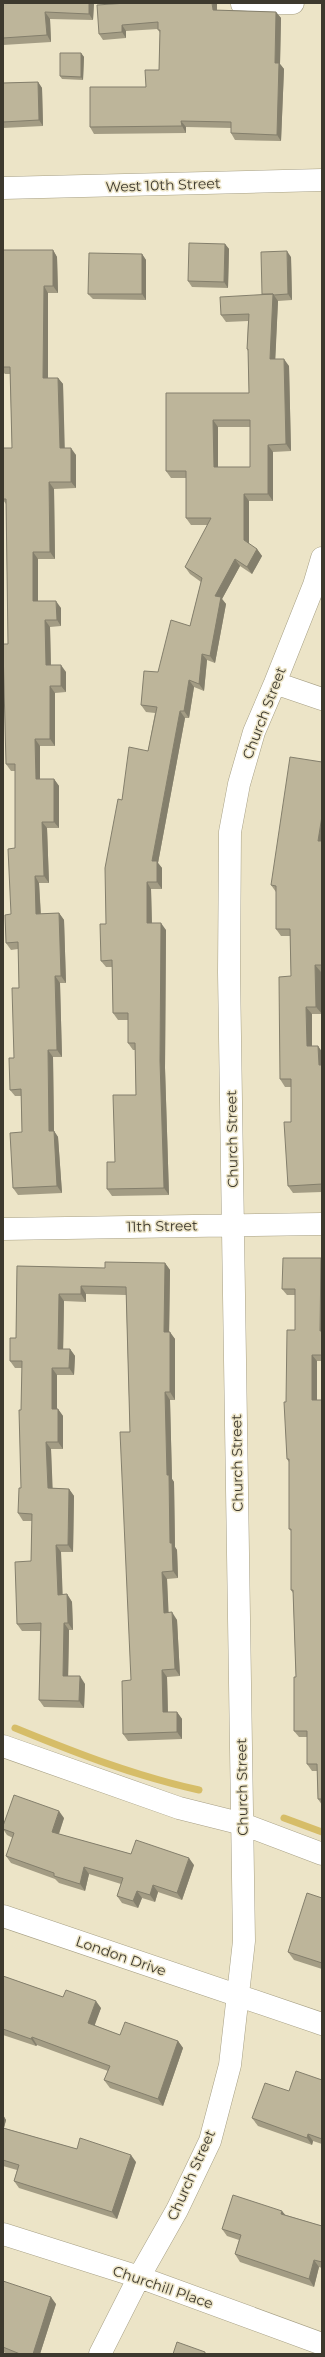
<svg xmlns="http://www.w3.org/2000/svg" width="325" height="2357" font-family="Montserrat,sans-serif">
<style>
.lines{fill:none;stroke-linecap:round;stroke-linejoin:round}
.stream{stroke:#d6bd68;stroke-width:7}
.minor-casing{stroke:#a7a085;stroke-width:23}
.minor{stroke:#fff;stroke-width:22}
.wall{fill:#a39c84;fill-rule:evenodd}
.shaded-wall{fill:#847f6c}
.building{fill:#bdb59a;stroke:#847f6c;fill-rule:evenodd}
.labels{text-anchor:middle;stroke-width:3;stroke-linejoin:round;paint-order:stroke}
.street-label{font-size:14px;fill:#3d392e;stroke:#ece4c7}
</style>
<rect width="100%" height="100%" fill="#ece4c7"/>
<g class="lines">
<path class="stream" d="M15,1728C76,1753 135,1776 199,1790
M284,1818L322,1832"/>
<g class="minor-casing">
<path id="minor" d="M242,4L293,3
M3,188L322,180
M275,683L322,699
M3,1229L322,1224
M3,1746L179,1808L243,1824L322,1854
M3,1916L322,2024
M3,2234L139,2277L322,2344
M100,2354L139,2277L177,2210L210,2141L230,2065L244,1941L229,972L230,832L239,784L254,732L275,683L314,585L322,558"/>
</g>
<use href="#minor" class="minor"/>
</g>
<path class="wall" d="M3,3H94L93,20L50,19L51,42L3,45Z
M127,3L217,10L276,12L281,18L280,64L284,69L281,141L235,140L231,133V128L186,127V133L94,134L90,127L146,87L159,70L160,33L158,29L126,31V38L103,40L99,34Z
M81,53L84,57L83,80L62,79L60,76Z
M38,82L42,88L43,126L3,128V83Z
M225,244L229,249L228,288L192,287L188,281Z
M3,250H53L57,257L58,293H48V378H58L63,384L64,448L76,455V488L54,489L55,559H38V601L61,608V626L50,627L51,665L66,672V692L55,693V746H40V779H54L59,786V828H47L49,883H39L41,914L59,913L64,920L66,983H60L62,1057H53L54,1131L58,1137L62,1193L18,1195L13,1188L22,1132L21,1096H15L10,1090L14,1058L19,988L18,949L11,950L6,943L11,914L15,848V771H11L6,764L8,644L6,504L3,500V448H12L10,374H5L3,372Z
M142,254L146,260V300L93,299L88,294Z
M291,257L292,300L278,301L275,359L289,366L291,451L273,452V501H249V544L257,549L262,556L252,574L240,566L222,599L226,604L215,663L207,660L204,691L194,687L189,718H185L158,863L162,868V889H151L152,923L166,930L165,1068L169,1195L112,1196L107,1189L136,1095L135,1050H133L128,1043V1020H118L113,1013L112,967H106L101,961L106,924L122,800L148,751L155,713L146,712L141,705L158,672L190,626L201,582L190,574L185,567L208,525H191L186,518V478H171L166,471V393H249L248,351L247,349L248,321L226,322L221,315L262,294ZM218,427H250V467H218Z
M322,762V972H321L322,1014H312V1046H318L322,1052V1192L293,1193L288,1186L291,1122V1087H285L280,1079L291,976L290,936H281L276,929V892L271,885Z
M322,1260V1361H317V1400H322V1805L318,1799L317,1771H312L307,1764V1737H299L294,1731L296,1677L293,1593L291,1590V1531L289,1529V1462L287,1459L286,1402L295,1330V1295H287L282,1289Z
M165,1263L170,1270L169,1332L175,1339V1400H170L172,1479L174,1482L175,1547L177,1550L178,1578L167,1579L168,1613L177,1620L180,1676L167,1677L168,1712H177L182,1719V1739L128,1741L123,1734L131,1680L130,1432L126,1295L86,1294V1302L64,1301L63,1349H70L75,1356L74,1375H57V1409H58L63,1416V1449H51L52,1488L69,1489L74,1496L73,1552H61L62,1595L67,1594L72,1602L73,1630H69L68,1676L85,1684L84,1708L44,1707L39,1700L40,1631H22L17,1624L31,1561L32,1521H23L18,1513L21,1488L22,1368H15L10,1361L16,1338L17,1266L105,1268Z
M64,1818L59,1834L131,1854L194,1865L182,1900L158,1892L155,1902L142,1898L138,1908L122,1903L117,1896L121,1884L89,1874L85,1891L59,1883L55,1879L11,1863L6,1856L13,1838L7,1835L3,1829Z
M322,1898V1969L294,1960L288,1952Z
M3,1976L63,1997L101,2008L94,2025L120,2035L178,2041L183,2048L163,2106L110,2088L104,2080L108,2071L37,2045L36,2046L3,2035Z
M322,2080V2144L313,2141L312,2145L258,2126L252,2118L289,2091Z
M3,2115L6,2120L4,2128L77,2149L136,2162L117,2219L19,2188L14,2181L17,2170L3,2166Z
M286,2215L322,2226V2268L319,2267L314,2287L240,2262L235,2254L239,2240L227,2236L222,2229Z
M3,2281L56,2304L40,2354H8L3,2352Z"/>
<path class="shaded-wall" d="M89,3H94L93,20L89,14Z
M212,3H217V16L213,10Z
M45,12L50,19L51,42L47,35Z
M276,12L281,18L280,64L284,69L281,141L277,135L275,63Z
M122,25L126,31V38L122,32Z
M81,53L84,57L83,80L81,77Z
M38,82L42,88L43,126L39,120Z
M181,121L186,127V133L182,126Z
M225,244L229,249L228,288L224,282Z
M53,250L57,257L58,293L53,286Z
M287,251L291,257L292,300L288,294Z
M142,254L146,260V300L142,294Z
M44,286L48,293V385L43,378Z
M273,294L278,301L275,366L270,359Z
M284,359L289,366L291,451L286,444Z
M58,378L63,384L65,455L60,448Z
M213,420L218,427V474L214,467Z
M268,445L273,452V501L268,494Z
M71,448L76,455V488L71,482Z
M49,482L54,489L55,559L50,552Z
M244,494L249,501V547L244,540Z
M257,549L262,556L252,574L247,567Z
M33,552L38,559V608L33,601Z
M235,559L240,566L222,599L226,604L215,663L210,656L215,596Z
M56,601L61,608V626L57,620Z
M45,620L50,627L51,672L46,665Z
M202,654L207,660L204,691L199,684Z
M61,665L66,672V692L61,686Z
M189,680L194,687L189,718L184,711Z
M50,686L55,693V746L50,739Z
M180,711L185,718L158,863L162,868V889L157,882L152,861Z
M35,739L40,746V786L36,779Z
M54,779L59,786V828L54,822Z
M322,816V846L318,841Z
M42,822L47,828L49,883L44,876Z
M35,876L39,883L41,921L36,914Z
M147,882L151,889L152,930L147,923Z
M59,913L64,920L66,983L61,976Z
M161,923L166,930L165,1068L169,1195L164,1188L160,1061Z
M315,965L321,972L322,1014L316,1007Z
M55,976L60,983L62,1057L57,1050Z
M306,1007L312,1014V1054L307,1046Z
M318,1046L322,1052V1070L319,1065Z
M48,1050L53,1057L54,1131L58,1137L62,1193L57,1186L49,1131Z
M321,1258L322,1260V1333L320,1331Z
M165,1263L170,1270L169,1339L164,1332Z
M81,1286L86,1294V1302L81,1294Z
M59,1294L64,1301L63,1356L58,1349Z
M170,1332L175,1339V1400L170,1392Z
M70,1349L75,1356L74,1375L69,1368Z
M312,1355L317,1361V1407L312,1400Z
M52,1368L57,1375V1417L52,1409Z
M165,1392L170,1400L172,1479L174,1482L175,1547L177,1550L178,1578L173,1571L170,1543L167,1475Z
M58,1409L63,1416V1449L58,1442Z
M46,1442L51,1449L53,1496L48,1488Z
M69,1489L74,1496L73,1552L68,1545Z
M56,1545L61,1552L63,1602L58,1595Z
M162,1572L167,1579L169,1620L164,1613Z
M67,1594L72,1602L73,1630L68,1623Z
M172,1612L177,1620L180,1676L175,1669Z
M64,1623L69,1630L68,1683L63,1676Z
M162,1670L167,1677L168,1719L163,1712Z
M80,1676L85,1684L84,1708L79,1701Z
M177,1712L182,1719V1739L177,1732Z
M59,1811L64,1818L57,1839L52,1832Z
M189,1858L194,1865L182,1900L177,1893Z
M84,1867L89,1874L85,1891L80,1884Z
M153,1885L158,1892L155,1902L150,1895Z
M137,1891L142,1898L138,1908L133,1901Z
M96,2001L101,2008L93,2030L88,2023Z
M32,2037L37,2045L36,2046L31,2039Z
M178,2041L183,2048L163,2106L158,2099Z
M3,2115L6,2120L3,2131Z
M308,2134L313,2141L312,2145L307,2138Z
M131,2155L136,2162L117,2219L112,2212Z
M282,2211L288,2218L281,2214Z
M314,2260L319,2267L314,2287L309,2279Z
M51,2297L56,2304L40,2354H33Z"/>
<path class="building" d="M3,3H89V14L45,12L47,35L3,38Z
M127,3H212L213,10L276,12L275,63H279L277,135L231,133V122L181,121L182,126L90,127V87H146L145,70H159L160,30H158V22L122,25V32L99,34L97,5Z
M60,53H81V77L60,76Z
M38,82L39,120L3,122V83Z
M189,243L225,244L224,282L188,281Z
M3,250H53V286H44L43,378H58L60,448H71V482H49L50,552H33V601H56L57,620H45L46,665H61V686H50V739H35L36,779H54V822H42L44,876H35L36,914L59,913L61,976H55L57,1050H48L49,1131H54L57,1186L13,1188L10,1133L22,1132L21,1089L10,1090L9,1058H14L12,988H19L18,942L6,943L5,915L11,914L8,849L15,848V764H6L3,647V644H8L6,499H3V448H12L10,367H3Z
M287,251L288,294L274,295L273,294H262L261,252Z
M89,253L142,254V294H88Z
M273,294L270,359H284L286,444L268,445V494H244V540L257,549L247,567L235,559L215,596L221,597L210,656L202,654L199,684L189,680L184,711H180L152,861H157V882H147V923H161L160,1061L164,1188L107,1189V1162H115L113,1095H136L135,1043H128V1013H113L112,960L101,961L100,924H106L105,868L118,799L122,800L129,747L148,751L157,707L141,705L144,671L158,672L171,620L190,626L202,578L185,567L211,518H186V471H166V393H249L248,349H247L249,314L221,315L220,297ZM213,420H250V467H214Z
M290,757L322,762V816L318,841H322V965H315L316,1007H306L307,1046H318L319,1065H322V1184L288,1186L284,1122H291V1079H280L279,977L291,976L290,929H276V886L271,885Z
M283,1258H321L320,1331H322V1355H312V1400H322V1799H318L317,1764H307V1731H294V1677H296L293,1590H291V1529H289V1459H287L284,1402H286L287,1330H295V1289H282Z
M105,1262L165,1263L164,1332H170V1392H165L167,1475H169L170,1543H172L173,1571L162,1572L164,1613L172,1612L175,1669L162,1670L163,1712H177V1732L123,1734L122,1681L131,1680L120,1432H130L126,1287L81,1286V1294H59L58,1349H70L69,1368H52V1409H58V1442H46L48,1488L69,1489L68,1545H56L58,1595L67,1594L68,1623H64L63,1676H80L79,1701L39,1700L41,1623L17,1624L15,1562L31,1561L32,1514L18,1513L19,1488H21L19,1410H21L22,1361H10V1338H16L17,1266L105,1268Z
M14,1795L59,1811L52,1832L131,1854L136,1840L189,1858L177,1893L153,1885L150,1895L137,1891L133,1901L117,1896L123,1878L84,1867L80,1884L54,1876V1873L6,1856L14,1833L3,1829V1826Z
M307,1893L322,1898V1963L288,1952Z
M3,1976L63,1997L66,1990L96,2001L88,2023L120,2035L125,2022L178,2041L158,2099L104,2080L110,2066L32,2037L31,2039L3,2029Z
M296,2071L322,2080V2139L308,2134L307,2138L252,2118L265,2083L289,2091Z
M3,2128L77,2149L80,2138L131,2155L112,2212L14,2181L19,2165L3,2160Z
M233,2195L282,2211L281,2214L322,2226V2262L314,2260L309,2279L235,2254L241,2235L222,2229Z
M3,2281L51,2297L33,2354H20L3,2347Z
M177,2342L205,2352V2354H173Z"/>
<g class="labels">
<g class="street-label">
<text transform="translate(163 185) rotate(-2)" y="5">West 10th Street</text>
<text transform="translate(264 713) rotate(-69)" y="5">Church Street</text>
<text transform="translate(232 1139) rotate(-91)" y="5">Church Street</text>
<text transform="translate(162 1226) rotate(-1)" y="5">11th Street</text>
<text transform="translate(237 1463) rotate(-91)" y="5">Church Street</text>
<text transform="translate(242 1787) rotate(-91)" y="5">Church Street</text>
<text transform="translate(121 1956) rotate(19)" y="5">London Drive</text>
<text transform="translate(191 2175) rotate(-66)" y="5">Church Street</text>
<text transform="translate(163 2287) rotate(19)" y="5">Churchill Place</text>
</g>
</g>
<rect width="325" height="2357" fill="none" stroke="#3d392e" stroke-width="8"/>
</svg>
